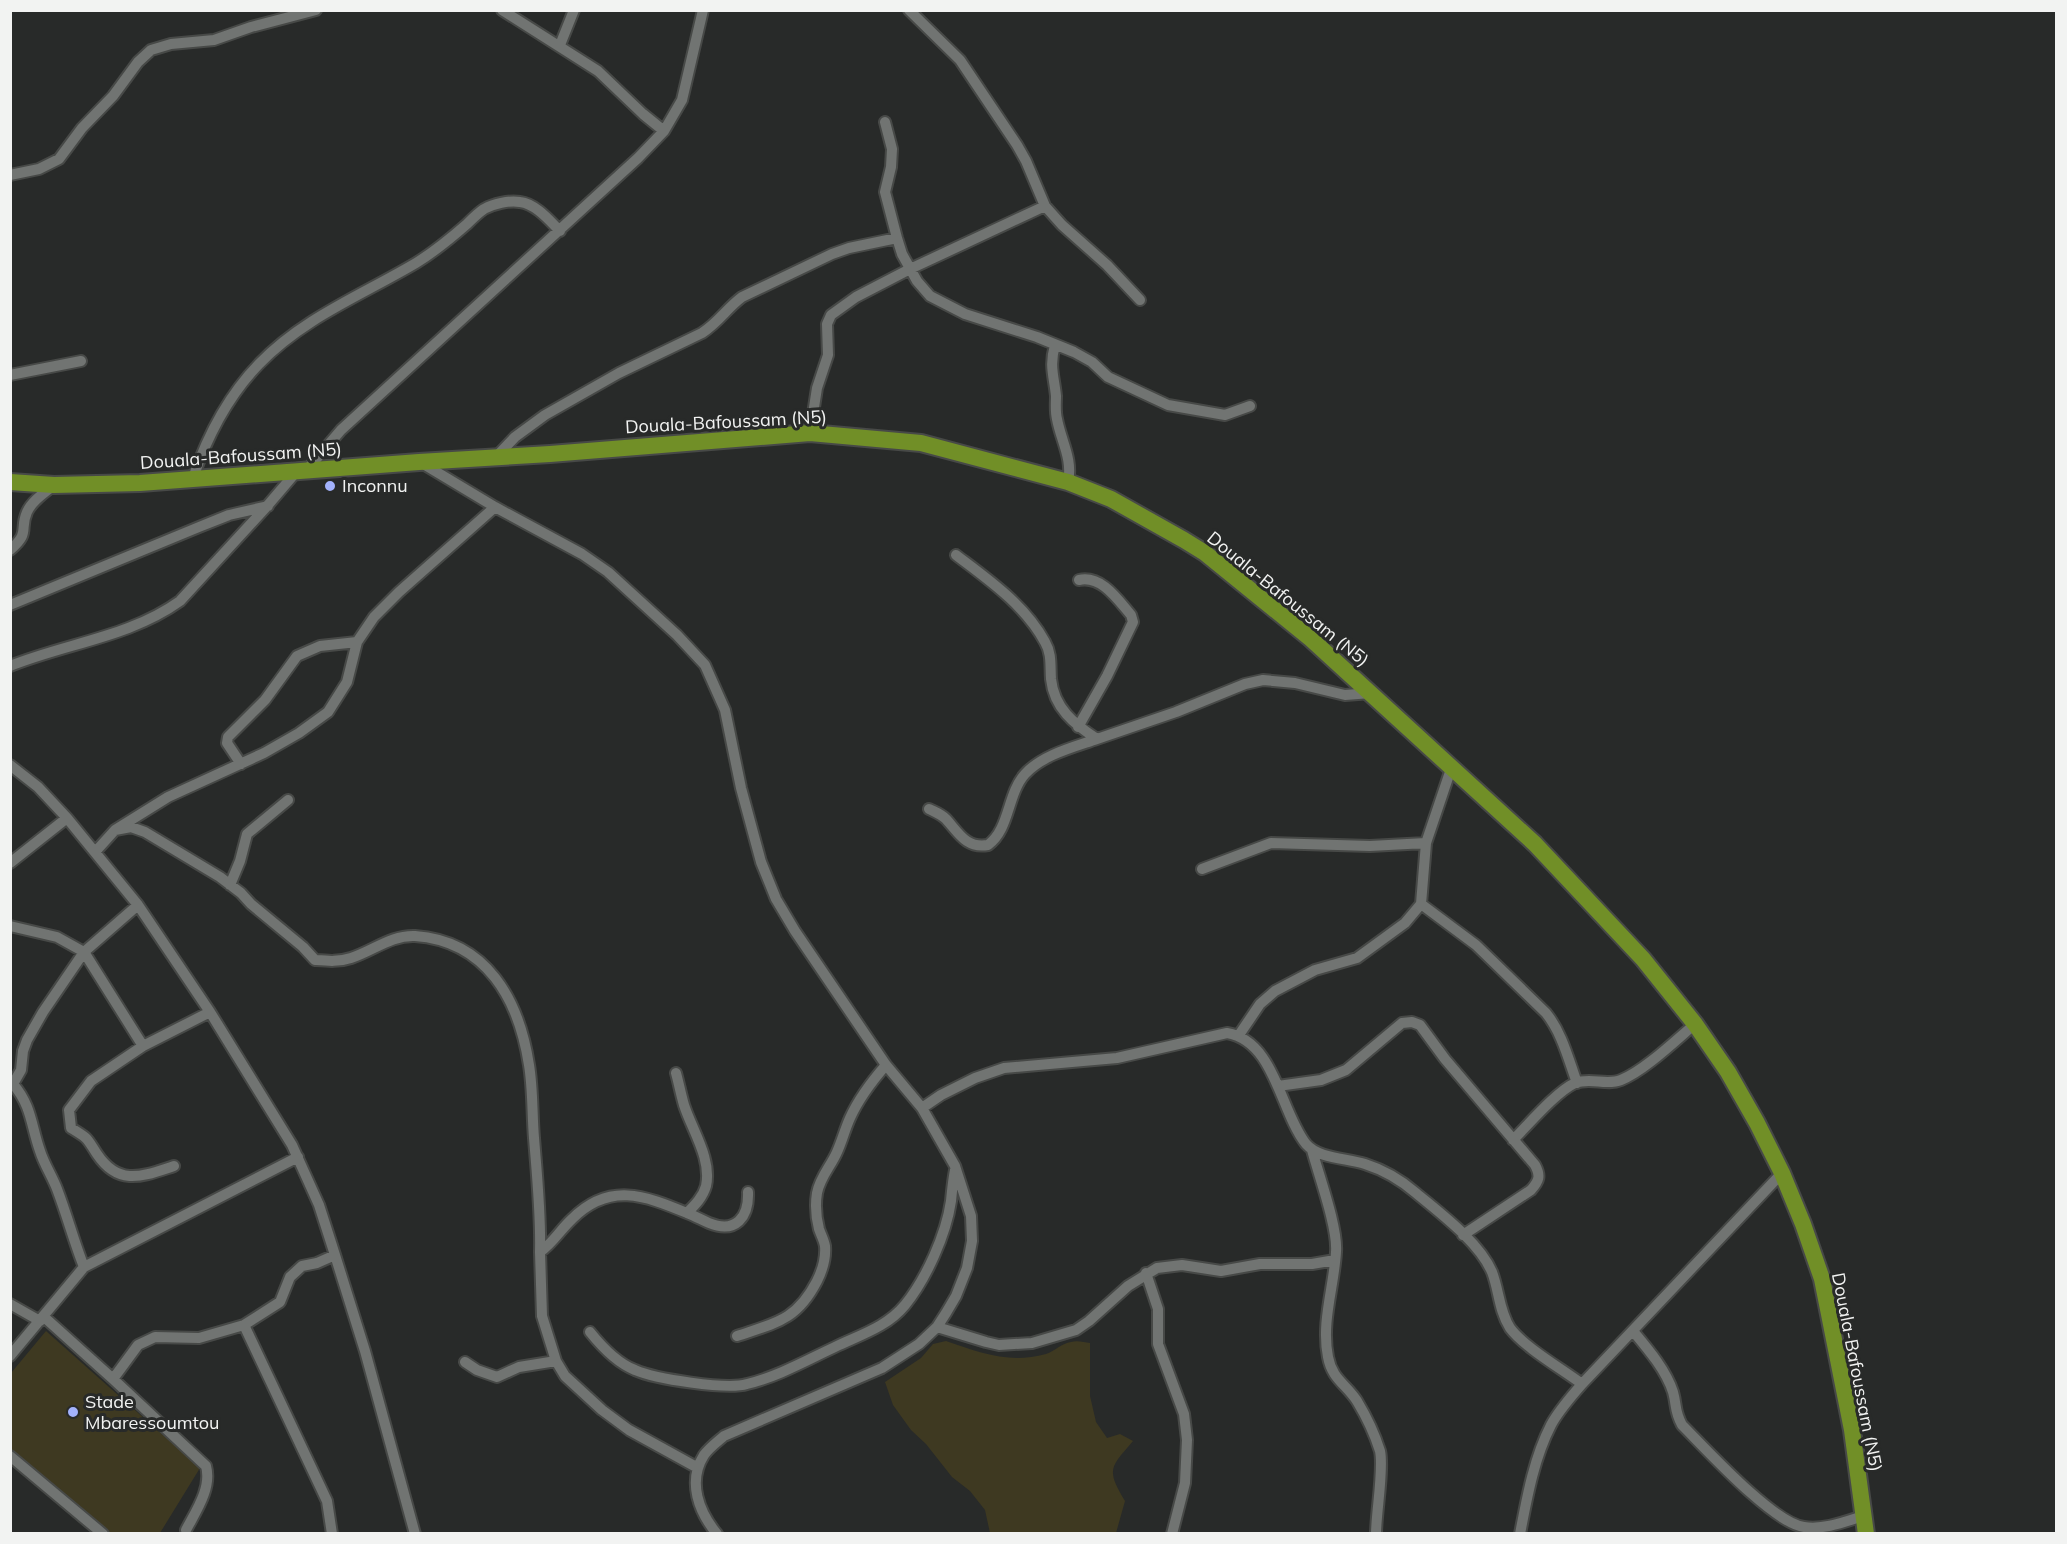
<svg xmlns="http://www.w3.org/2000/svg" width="2067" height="1544" font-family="Mulish,sans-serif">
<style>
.green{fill:#3e3921}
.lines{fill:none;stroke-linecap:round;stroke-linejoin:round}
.minor-casing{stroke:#474947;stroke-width:14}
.highway-casing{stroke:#474947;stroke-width:20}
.minor{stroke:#717472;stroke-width:10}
.highway{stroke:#718f27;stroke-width:16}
.poi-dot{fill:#a3b2fc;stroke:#282a29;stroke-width:2}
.labels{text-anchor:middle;stroke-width:6;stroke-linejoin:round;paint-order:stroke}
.street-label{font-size:18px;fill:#f2f3f2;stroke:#282a29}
.poi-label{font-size:18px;fill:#f2f3f2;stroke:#282a29;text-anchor:start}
</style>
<rect width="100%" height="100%" fill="#282a29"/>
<path class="green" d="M46,1331L200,1468L160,1533H108L11,1450V1373Z
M946,1341C981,1353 1009,1364 1046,1354C1055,1351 1062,1343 1071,1342C1077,1340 1084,1342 1090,1343V1396L1096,1422L1107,1438L1120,1434L1133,1441C1110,1468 1106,1469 1125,1501L1116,1533H990L985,1510L970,1491L952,1477L926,1444L911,1430L893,1405L885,1382L921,1358L933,1344Z"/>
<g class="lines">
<g class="minor-casing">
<path id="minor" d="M502,10L598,71L643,114L664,131
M909,10L960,60L1017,145L1026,161L1045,206L1062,225L1107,265L1140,300
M560,45L574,10
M885,122L892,149L891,167L885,192L897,238L902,254L917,281L930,296L965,314L1037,337L1074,352L1092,362L1108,377L1168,405L1225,415L1250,406
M10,175L39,169L59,159L82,128L113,96L138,62L151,50L171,44L214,40L251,27L316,10
M1055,345C1049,366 1054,376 1056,396C1056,403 1055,411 1057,419C1061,441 1073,459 1068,482
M10,375L81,361
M810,433L817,388L828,355L827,324L831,315L856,297L910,269L1045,206
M496,457L515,437L545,415L619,373L702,333C719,322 727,308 742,297L832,254L849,248L897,238
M420,462L495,507L582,554L608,572L677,635L705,665L725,710L741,788L761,862L776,899L795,931L886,1065L922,1108L955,1166L971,1216L972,1241L967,1268L956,1296L946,1313L937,1327L919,1344L882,1368L724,1436C717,1442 709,1448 704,1455C687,1482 699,1512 717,1534
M306,471L341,430L638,158L664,131L682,100L703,10
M193,478C207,437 228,396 259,364C303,318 362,295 416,263C434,252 451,238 467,224C472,219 478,213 484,209C493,204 509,200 520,202C536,204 549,220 560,231
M10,550C31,532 19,530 27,512C32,501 44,493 54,485
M956,555C989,580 1025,605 1045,642C1052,654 1050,666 1051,679C1054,708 1074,724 1097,739L1176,712L1245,684L1263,680L1295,683L1345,695L1371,693
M10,605L199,527L229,515L268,506
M10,666C67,643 130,637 180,601L268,505L297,471
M1078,727L1107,676L1133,622L1131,615C1118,600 1102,575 1079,580
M241,764L227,743L228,737L265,700L297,656L320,646L357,642
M10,765L38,787L67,818L138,905L210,1012L292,1145L319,1205L335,1255L365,1351L415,1534
M929,809C935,812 941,814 946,819C958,832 966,849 988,845C1010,829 1007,794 1025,774C1042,755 1074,747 1097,739
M115,830L131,827L145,832L220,877L241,893L251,904L303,947L315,960C328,961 339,962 351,958C373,951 391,935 415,936C487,941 519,1000 529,1065C533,1089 532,1114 534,1138C537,1176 541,1214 540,1252
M96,851L115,830L168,797L264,753L299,733L328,712L347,682L357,642L374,617L399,592L495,507
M10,863L67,818
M1202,869L1271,843L1370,846L1426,843
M230,885L240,861L247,834L288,800
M1421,904L1476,945L1546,1013C1562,1033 1568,1058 1577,1083
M10,926L57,937L84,952L143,1046
M1239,1035L1260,1004L1275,991L1315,970L1357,958L1405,923L1421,904L1426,843L1452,766
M676,1073C679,1084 681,1095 684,1105C692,1130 712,1159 706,1186C703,1197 695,1205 687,1213C644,1195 609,1182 572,1219C560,1230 553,1243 540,1252L542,1316L556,1361L565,1376L602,1410L629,1430L698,1468
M1278,1086L1321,1080L1346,1070L1402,1023L1412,1022L1420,1025L1445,1059L1535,1165C1541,1176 1539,1181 1531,1190L1463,1235
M922,1108L941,1095L975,1078L1004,1068L1117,1058L1227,1033C1275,1041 1280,1111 1306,1144C1319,1159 1347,1158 1365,1164C1384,1170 1401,1180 1416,1193C1441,1214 1479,1242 1492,1272C1499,1290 1499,1311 1510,1328C1524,1347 1562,1369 1582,1384
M1513,1140C1529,1124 1556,1092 1575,1083C1591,1077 1606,1086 1621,1080C1644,1071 1676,1040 1695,1024
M1312,1150C1319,1176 1338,1228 1336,1252C1334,1287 1321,1322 1328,1357C1332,1379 1346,1384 1357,1401C1366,1416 1375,1435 1380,1451C1384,1469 1376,1513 1376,1534
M174,1166C143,1176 119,1187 97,1154C86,1137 89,1139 71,1128L69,1110L91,1081L143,1046L210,1012
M687,1213C695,1216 702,1220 709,1223C736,1234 749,1217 748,1192
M84,1267C74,1242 67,1215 57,1189C52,1176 44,1164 40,1151C31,1126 32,1106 13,1084L21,1070L23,1051L27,1040L43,1012L84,952L138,905
M1146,1273L1158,1309V1344L1184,1414L1187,1440L1185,1483L1172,1534
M10,1304L40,1321
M43,1316L113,1379L206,1466C212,1488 196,1511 186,1530
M244,1325L327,1501L332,1534
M937,1327L986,1342L999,1345L1032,1343L1076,1330L1089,1321L1128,1286L1157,1268L1182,1265L1221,1271L1260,1264H1312L1335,1260
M1633,1331C1648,1349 1666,1370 1673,1392C1677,1406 1674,1410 1682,1425C1706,1449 1773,1523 1804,1527C1824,1530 1844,1522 1863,1516
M590,1332C602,1347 617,1363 635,1370C655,1379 727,1390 747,1384C777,1377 807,1360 835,1347C860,1335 887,1327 905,1305C926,1279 946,1235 951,1201C952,1191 953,1180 955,1170
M737,1336C776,1323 797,1320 817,1281C822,1271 826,1258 825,1246C824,1240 821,1235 819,1229C816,1217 815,1205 817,1193C820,1177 831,1166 837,1152C842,1141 845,1129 850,1118C859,1098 872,1081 886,1065
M10,1356L84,1267L298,1157
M465,1362L477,1370L497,1377L519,1367L556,1361
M113,1379L138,1345L155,1337L199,1338L244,1325L280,1302L290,1277L302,1266L317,1263L335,1255
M10,1456L103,1534
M1520,1534C1527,1497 1534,1458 1551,1425C1559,1410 1571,1397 1582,1384L1782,1173"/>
</g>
<g class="highway-casing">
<path id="highway" d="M10,482L54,485L140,483L419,462L550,454L810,433L921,443L1068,482L1111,499L1184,540L1205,553L1311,639L1535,844L1643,959L1695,1024L1728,1072L1757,1123L1782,1173L1803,1224L1822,1279L1852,1430L1866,1534"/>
</g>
<use href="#minor" class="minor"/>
<use href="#highway" class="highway"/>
</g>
<g class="poi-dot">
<circle cx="330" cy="486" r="6"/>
<circle cx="73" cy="1412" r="6"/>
</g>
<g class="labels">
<g class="street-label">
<text transform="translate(726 422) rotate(-3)" y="6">Douala-Bafoussam (N5)</text>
<text transform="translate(241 456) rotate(-4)" y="6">Douala-Bafoussam (N5)</text>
<text transform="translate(1288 599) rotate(39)" y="6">Douala-Bafoussam (N5)</text>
<text transform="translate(1857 1372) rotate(79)" y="6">Douala-Bafoussam (N5)</text>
</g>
<g class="poi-label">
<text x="342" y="492">Inconnu</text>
<text x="85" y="1408">Stade<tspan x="85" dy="21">Mbaressoumtou</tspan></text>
</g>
</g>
<rect width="2067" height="1544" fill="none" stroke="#f2f3f2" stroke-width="24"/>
</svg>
